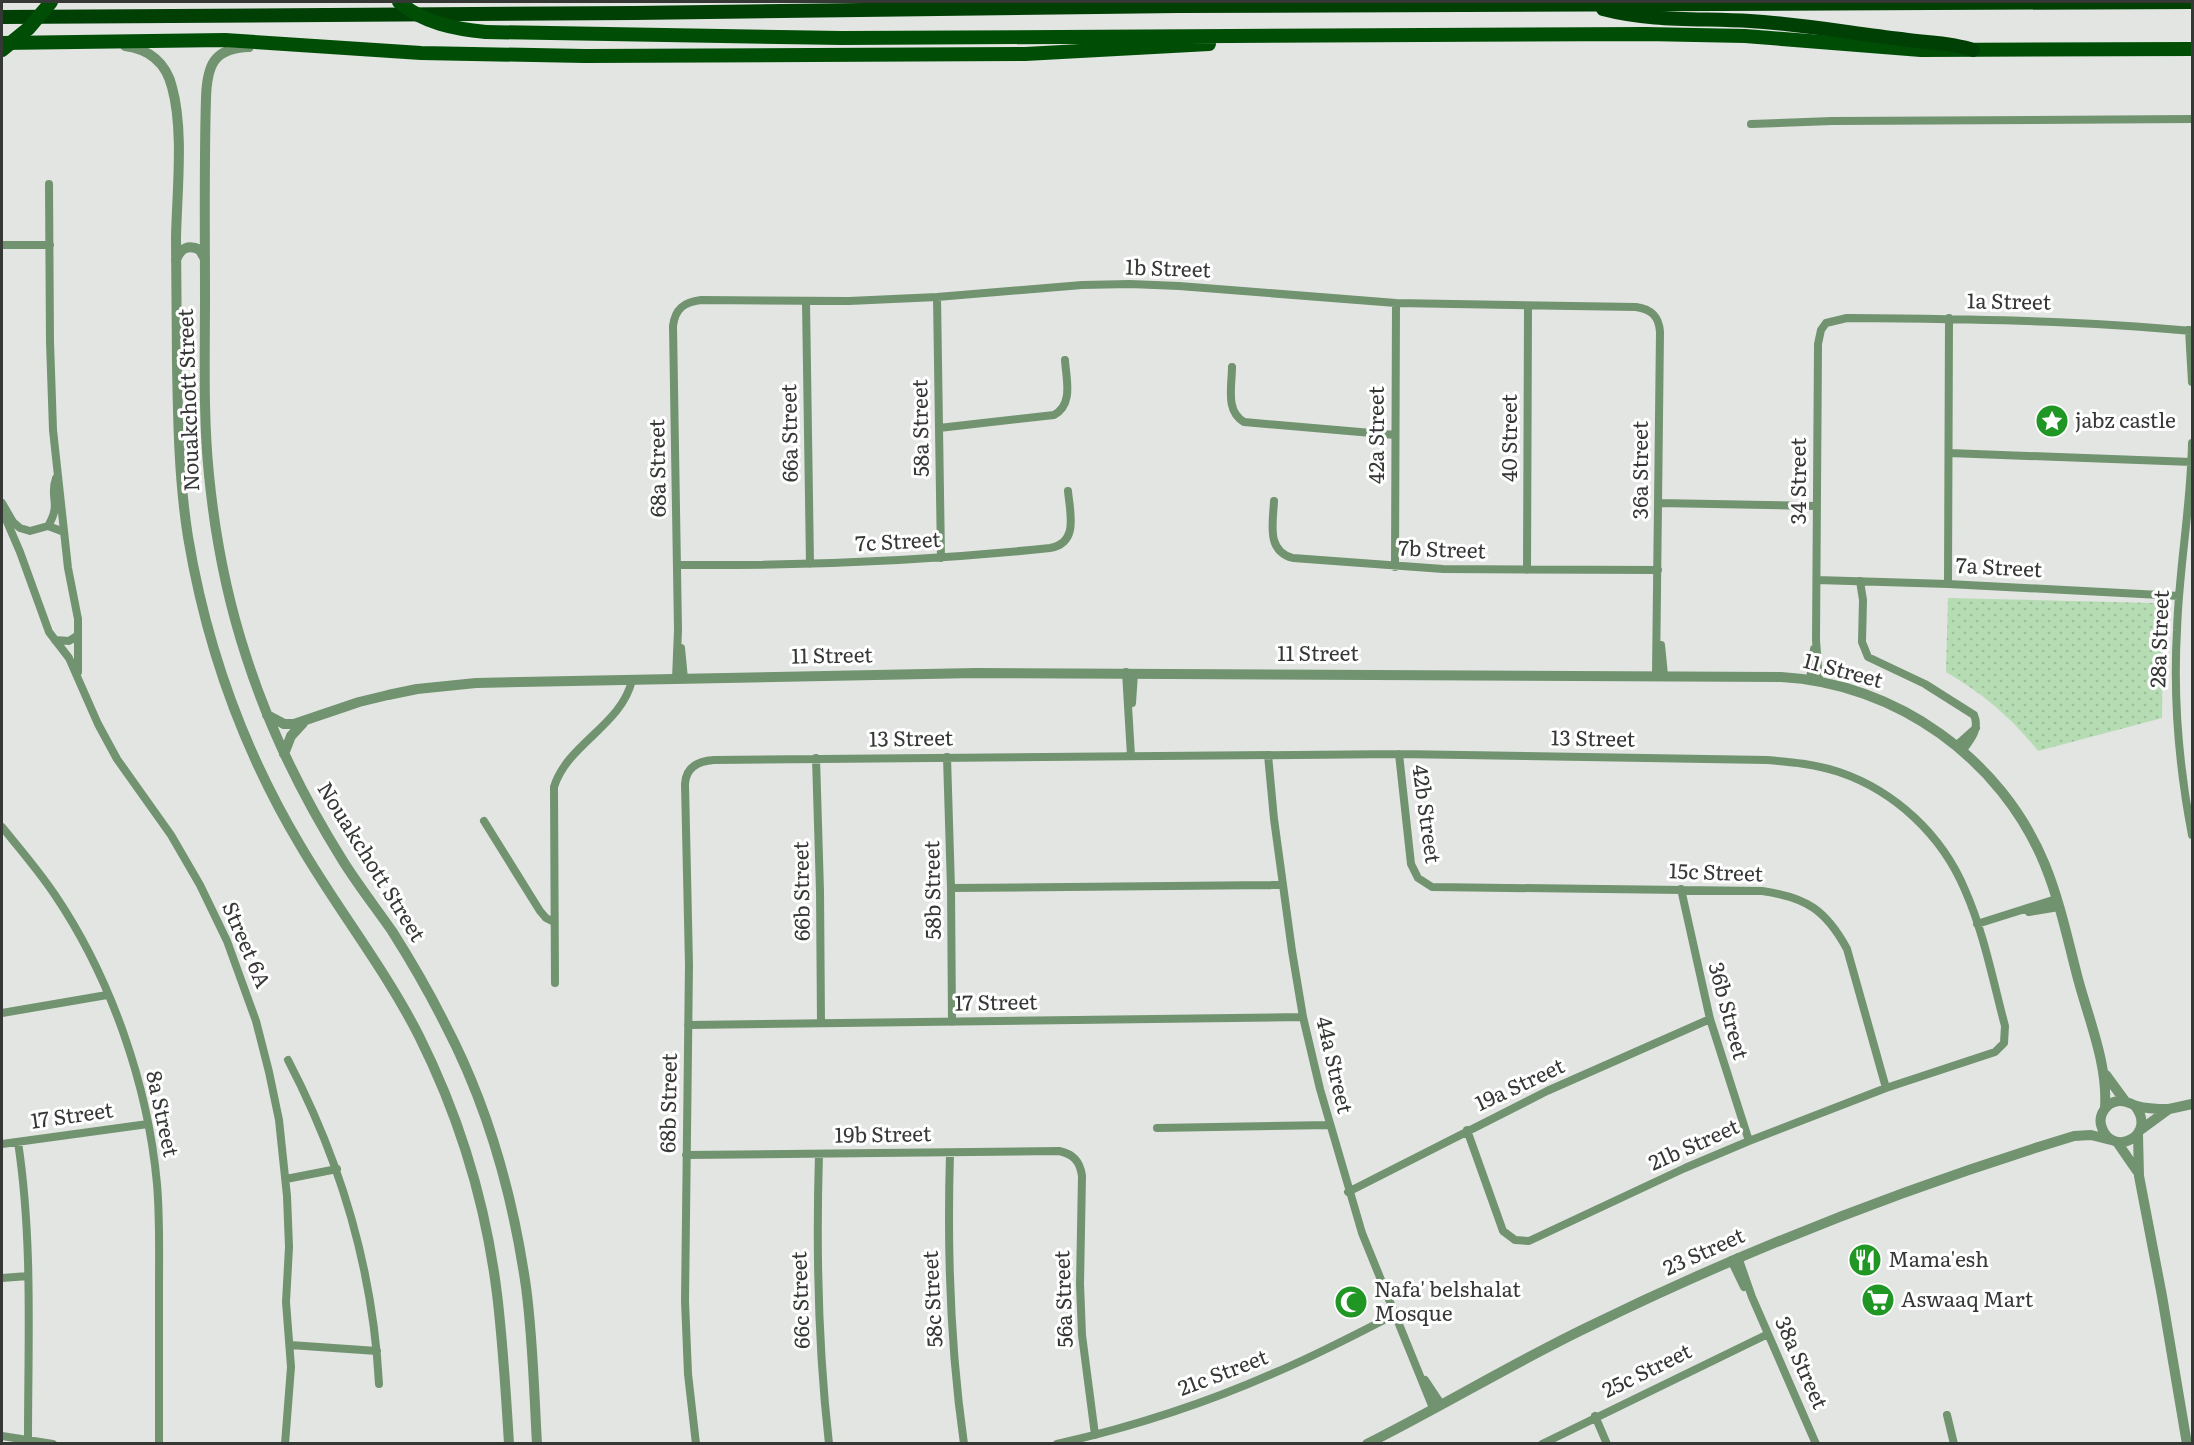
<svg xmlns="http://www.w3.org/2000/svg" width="2194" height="1445" font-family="Literata,serif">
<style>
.park{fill:url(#park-dots)}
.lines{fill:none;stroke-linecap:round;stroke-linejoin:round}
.minor{stroke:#71936f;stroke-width:8}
.tertiary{stroke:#71936f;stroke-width:10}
.primary{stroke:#004e06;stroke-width:14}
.trunk{stroke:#014005;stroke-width:14}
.primary-bridge{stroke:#004e06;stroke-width:14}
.labels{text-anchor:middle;stroke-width:6;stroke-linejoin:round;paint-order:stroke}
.street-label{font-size:21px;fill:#363836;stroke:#fff}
.poi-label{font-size:21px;fill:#363836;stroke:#fff;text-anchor:start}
</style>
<defs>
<pattern id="park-dots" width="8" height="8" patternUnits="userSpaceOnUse" patternTransform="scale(1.5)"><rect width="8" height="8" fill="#b6dcb4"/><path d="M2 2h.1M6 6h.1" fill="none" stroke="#9dbe9b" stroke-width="1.8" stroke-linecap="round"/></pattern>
</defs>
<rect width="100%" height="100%" fill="#e2e5e2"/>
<path class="park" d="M1948,598L2154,603L2163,613L2162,718L2038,751C2012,718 1982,693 1946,672Z"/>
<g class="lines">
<path class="minor" d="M1751,124L1832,121L2192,119
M49,184L50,342L53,430L68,568L78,619V672
M2,245H50
M937,297L941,558
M806,302L810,564
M2189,330L2192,382
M1232,367C1232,386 1225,411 1244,422L1395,435
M939,428L1054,415C1074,404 1066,379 1065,360
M2192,443C2191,506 2179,567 2177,630C2173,699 2179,767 2192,835
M1949,453L2192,462
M1274,501C1273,523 1266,551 1293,558L1443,569L1658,570
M2,503L13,522L20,528L30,531L48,526L64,532
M1659,503L1817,506
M2,510L20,552L49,632L69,658L98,724L117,759L171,835L200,885L227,941L256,1021L269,1072L279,1120L287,1196L289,1247L286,1302L291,1367L285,1444
M48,526C62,503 49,498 56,478
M677,565C802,566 926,561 1050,548C1079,543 1070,513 1068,491
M1395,567L1396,303
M1527,570L1528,306
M1817,580L1948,584L2179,596
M1860,581L1863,600L1862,642L1868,657L1925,684L1974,715C1980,729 1971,739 1963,750
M1948,584L1949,318
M55,640L69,641L78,635
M1661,645L1664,675
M681,648L684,679
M1126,672L1131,756
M676,679L678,630L673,326C675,309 684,302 701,300L849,301L937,297L1082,285L1130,284L1179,286L1396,303L1636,307C1651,309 1659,316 1660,332L1656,675
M1810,679L1814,649
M1819,681L1816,640L1818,344L1821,330L1826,323L1847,318C1962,319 2077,320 2192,331
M1132,703L1134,673
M1957,745L1976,728
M1399,754L1411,864L1418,878L1432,887L1762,891C1806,897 1826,910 1847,949L1886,1088
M1268,755L1274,819L1292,951L1303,1017L1320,1089L1362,1233L1433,1408
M947,757L951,888L952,1022
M816,758L820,891L821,1023
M484,821L540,911L546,918L554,922
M2,827C20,849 39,871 55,895C111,978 148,1085 157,1184C160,1219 159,1254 159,1289C159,1340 159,1392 159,1444
M951,888L1282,885
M1681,889L1710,1019L1749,1141
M2029,912L2059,907
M1977,924L2056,899
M555,983L554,787C567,744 622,725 632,680
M2,1013L107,995
M688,1025L1303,1017
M288,1060C341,1162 373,1269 379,1384
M1157,1128L1329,1125
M18,1142C33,1241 28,1341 28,1440
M2,1144L148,1124
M950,1153C947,1251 950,1346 964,1444
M819,1154C816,1251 818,1347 829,1444
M686,1155L1059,1151C1073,1154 1080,1161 1082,1176L1080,1284L1082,1335L1095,1435
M286,1179L337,1169
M1348,1192L1547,1091L1710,1019
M1738,1257L1752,1297L1816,1444
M1731,1260L1744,1287
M2,1278L28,1276
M290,1345L377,1351
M1425,1380L1441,1404
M1947,1415L1954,1444
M1595,1416L1607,1444
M2,1436L53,1444
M696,1444L688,1374L685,1301L689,965L685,784C686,767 698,761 714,760L1399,754L1767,760C1791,762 1815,764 1839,772C1895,791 1942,835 1965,890C1984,933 1993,981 2005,1026L2004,1043L1995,1052L1886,1088L1749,1141L1685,1168L1529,1241L1515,1240L1503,1231L1467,1130
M1057,1444C1132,1427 1204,1404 1274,1373C1315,1356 1354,1335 1394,1315
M1542,1444L1768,1334"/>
<path class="tertiary" d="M125,46C149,49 166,63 172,87C184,130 177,191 176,237C176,279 177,322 177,364C178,422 179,480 188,537C206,645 244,751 300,845C338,910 385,969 419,1036C459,1116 486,1205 497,1294C503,1343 506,1394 509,1444
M249,47C213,48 207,66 206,98C204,165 205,231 205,298C205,357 203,416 209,475C215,536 227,598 246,656C269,728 303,797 343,861C358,885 376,908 392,931C411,961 429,992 445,1024C488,1106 513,1196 526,1287C533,1339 534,1392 537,1444
M176,260C180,248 189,244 200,250L205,259
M267,715L284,724H294L359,702L388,695L417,689L476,683L976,673L1781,677C1896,683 2002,759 2045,865C2060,902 2068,941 2078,979C2089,1020 2108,1065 2105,1108
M284,754L291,736L303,723
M2106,1075L2125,1101
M2135,1106C2158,1135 2113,1158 2102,1128C2097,1116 2106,1102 2119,1101C2126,1100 2130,1104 2137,1106C2147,1109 2159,1109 2169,1109
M2139,1131L2169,1109L2192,1104
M2138,1134L2139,1176L2162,1296L2187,1444
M2117,1142L2137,1171
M1367,1444C1441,1407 1513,1363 1588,1327C1745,1250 1907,1187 2074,1136L2091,1135L2111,1140"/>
<path class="primary" d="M486,32L842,38L1646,34L1745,36L1921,50L2192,49
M2,43L225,40L421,53L585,56L1025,54L1209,44"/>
<path class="trunk" d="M1603,9C1652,22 1700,18 1750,21C1801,24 1850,33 1901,39C1925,43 1950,42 1973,50
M2,17L634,13L1178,6L2192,2"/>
<path class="primary-bridge" d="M399,2C423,23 455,29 486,32
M2,50L29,28L51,2"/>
</g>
<defs>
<g id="sight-disc" transform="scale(1.725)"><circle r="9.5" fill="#209625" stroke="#fff"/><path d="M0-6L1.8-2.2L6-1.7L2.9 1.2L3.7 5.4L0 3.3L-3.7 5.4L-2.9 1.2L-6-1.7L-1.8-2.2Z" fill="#fff"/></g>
<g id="restaurant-disc" transform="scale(1.725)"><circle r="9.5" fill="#209625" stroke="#fff"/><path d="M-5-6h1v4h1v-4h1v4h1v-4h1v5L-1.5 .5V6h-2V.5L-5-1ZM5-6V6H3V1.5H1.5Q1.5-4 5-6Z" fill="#fff"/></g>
<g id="supermarket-disc" transform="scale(1.725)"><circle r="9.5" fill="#209625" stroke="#fff"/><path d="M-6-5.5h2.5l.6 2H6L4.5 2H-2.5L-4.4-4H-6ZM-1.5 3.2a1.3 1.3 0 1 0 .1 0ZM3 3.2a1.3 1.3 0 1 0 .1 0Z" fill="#fff"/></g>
<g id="mosque-disc" transform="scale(1.725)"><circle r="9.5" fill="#209625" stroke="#fff"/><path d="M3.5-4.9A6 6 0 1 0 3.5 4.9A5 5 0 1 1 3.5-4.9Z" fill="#fff"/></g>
</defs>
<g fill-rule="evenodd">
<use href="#sight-disc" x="2052" y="421"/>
<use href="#restaurant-disc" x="1865" y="1260"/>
<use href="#supermarket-disc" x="1878" y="1300"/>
<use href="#mosque-disc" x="1351" y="1302"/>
</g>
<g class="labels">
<g class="street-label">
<text transform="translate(1168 269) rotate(2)" y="7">1b Street</text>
<text transform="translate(2009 302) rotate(1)" y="7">1a Street</text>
<text transform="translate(189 400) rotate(-92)" y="7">Nouakchott Street</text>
<text transform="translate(921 428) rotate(-91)" y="7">58a Street</text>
<text transform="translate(790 433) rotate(-91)" y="7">66a Street</text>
<text transform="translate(1377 435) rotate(-90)" y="7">42a Street</text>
<text transform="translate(1510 438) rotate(-90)" y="7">40 Street</text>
<text transform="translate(658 468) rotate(-91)" y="7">68a Street</text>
<text transform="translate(1641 470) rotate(-90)" y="7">36a Street</text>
<text transform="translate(1799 481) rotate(-90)" y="7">34 Street</text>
<text transform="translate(898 542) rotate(-3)" y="7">7c Street</text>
<text transform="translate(1442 550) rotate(2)" y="7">7b Street</text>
<text transform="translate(1999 568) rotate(3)" y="7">7a Street</text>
<text transform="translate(2160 639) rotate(-88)" y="7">28a Street</text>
<text x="1318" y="661">11 Street</text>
<text transform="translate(832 656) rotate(-1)" y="7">11 Street</text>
<text transform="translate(1843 671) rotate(15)" y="7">11 Street</text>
<text transform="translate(911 739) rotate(-1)" y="7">13 Street</text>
<text transform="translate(1593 739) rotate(1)" y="7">13 Street</text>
<text transform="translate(1426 814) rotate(82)" y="7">42b Street</text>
<text transform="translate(371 862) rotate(58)" y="7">Nouakchott Street</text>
<text transform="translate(1716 873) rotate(2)" y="7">15c Street</text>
<text transform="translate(933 890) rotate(-91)" y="7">58b Street</text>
<text transform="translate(802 891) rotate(-91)" y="7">66b Street</text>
<text transform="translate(246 945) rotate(67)" y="7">Street 6A</text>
<text transform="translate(996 1003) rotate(-1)" y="7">17 Street</text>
<text transform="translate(1728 1011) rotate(75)" y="7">36b Street</text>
<text transform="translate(1334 1065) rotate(77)" y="7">44a Street</text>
<text transform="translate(1520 1085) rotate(-25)" y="7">19a Street</text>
<text transform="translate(669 1103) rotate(-89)" y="7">68b Street</text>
<text transform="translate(162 1114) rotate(78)" y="7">8a Street</text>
<text transform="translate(72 1116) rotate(-8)" y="7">17 Street</text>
<text transform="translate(883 1135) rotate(-1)" y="7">19b Street</text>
<text transform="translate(1694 1145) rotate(-24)" y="7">21b Street</text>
<text transform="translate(1704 1252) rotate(-24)" y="7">23 Street</text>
<text transform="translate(933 1299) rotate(-93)" y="7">58c Street</text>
<text transform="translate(1064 1299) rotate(-92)" y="7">56a Street</text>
<text transform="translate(801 1300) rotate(-92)" y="7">66c Street</text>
<text transform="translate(1801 1363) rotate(66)" y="7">38a Street</text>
<text transform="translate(1647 1371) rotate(-26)" y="7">25c Street</text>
<text transform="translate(1223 1373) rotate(-21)" y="7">21c Street</text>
</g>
<g class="poi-label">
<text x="2075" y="428">jabz castle</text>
<text x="1888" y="1267">Mama'esh</text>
<text x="1374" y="1297">Nafa' belshalat<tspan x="1374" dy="24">Mosque</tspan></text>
<text x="1901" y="1307">Aswaaq Mart</text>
</g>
</g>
<rect width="2194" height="1445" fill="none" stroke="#363836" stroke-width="6"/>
</svg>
